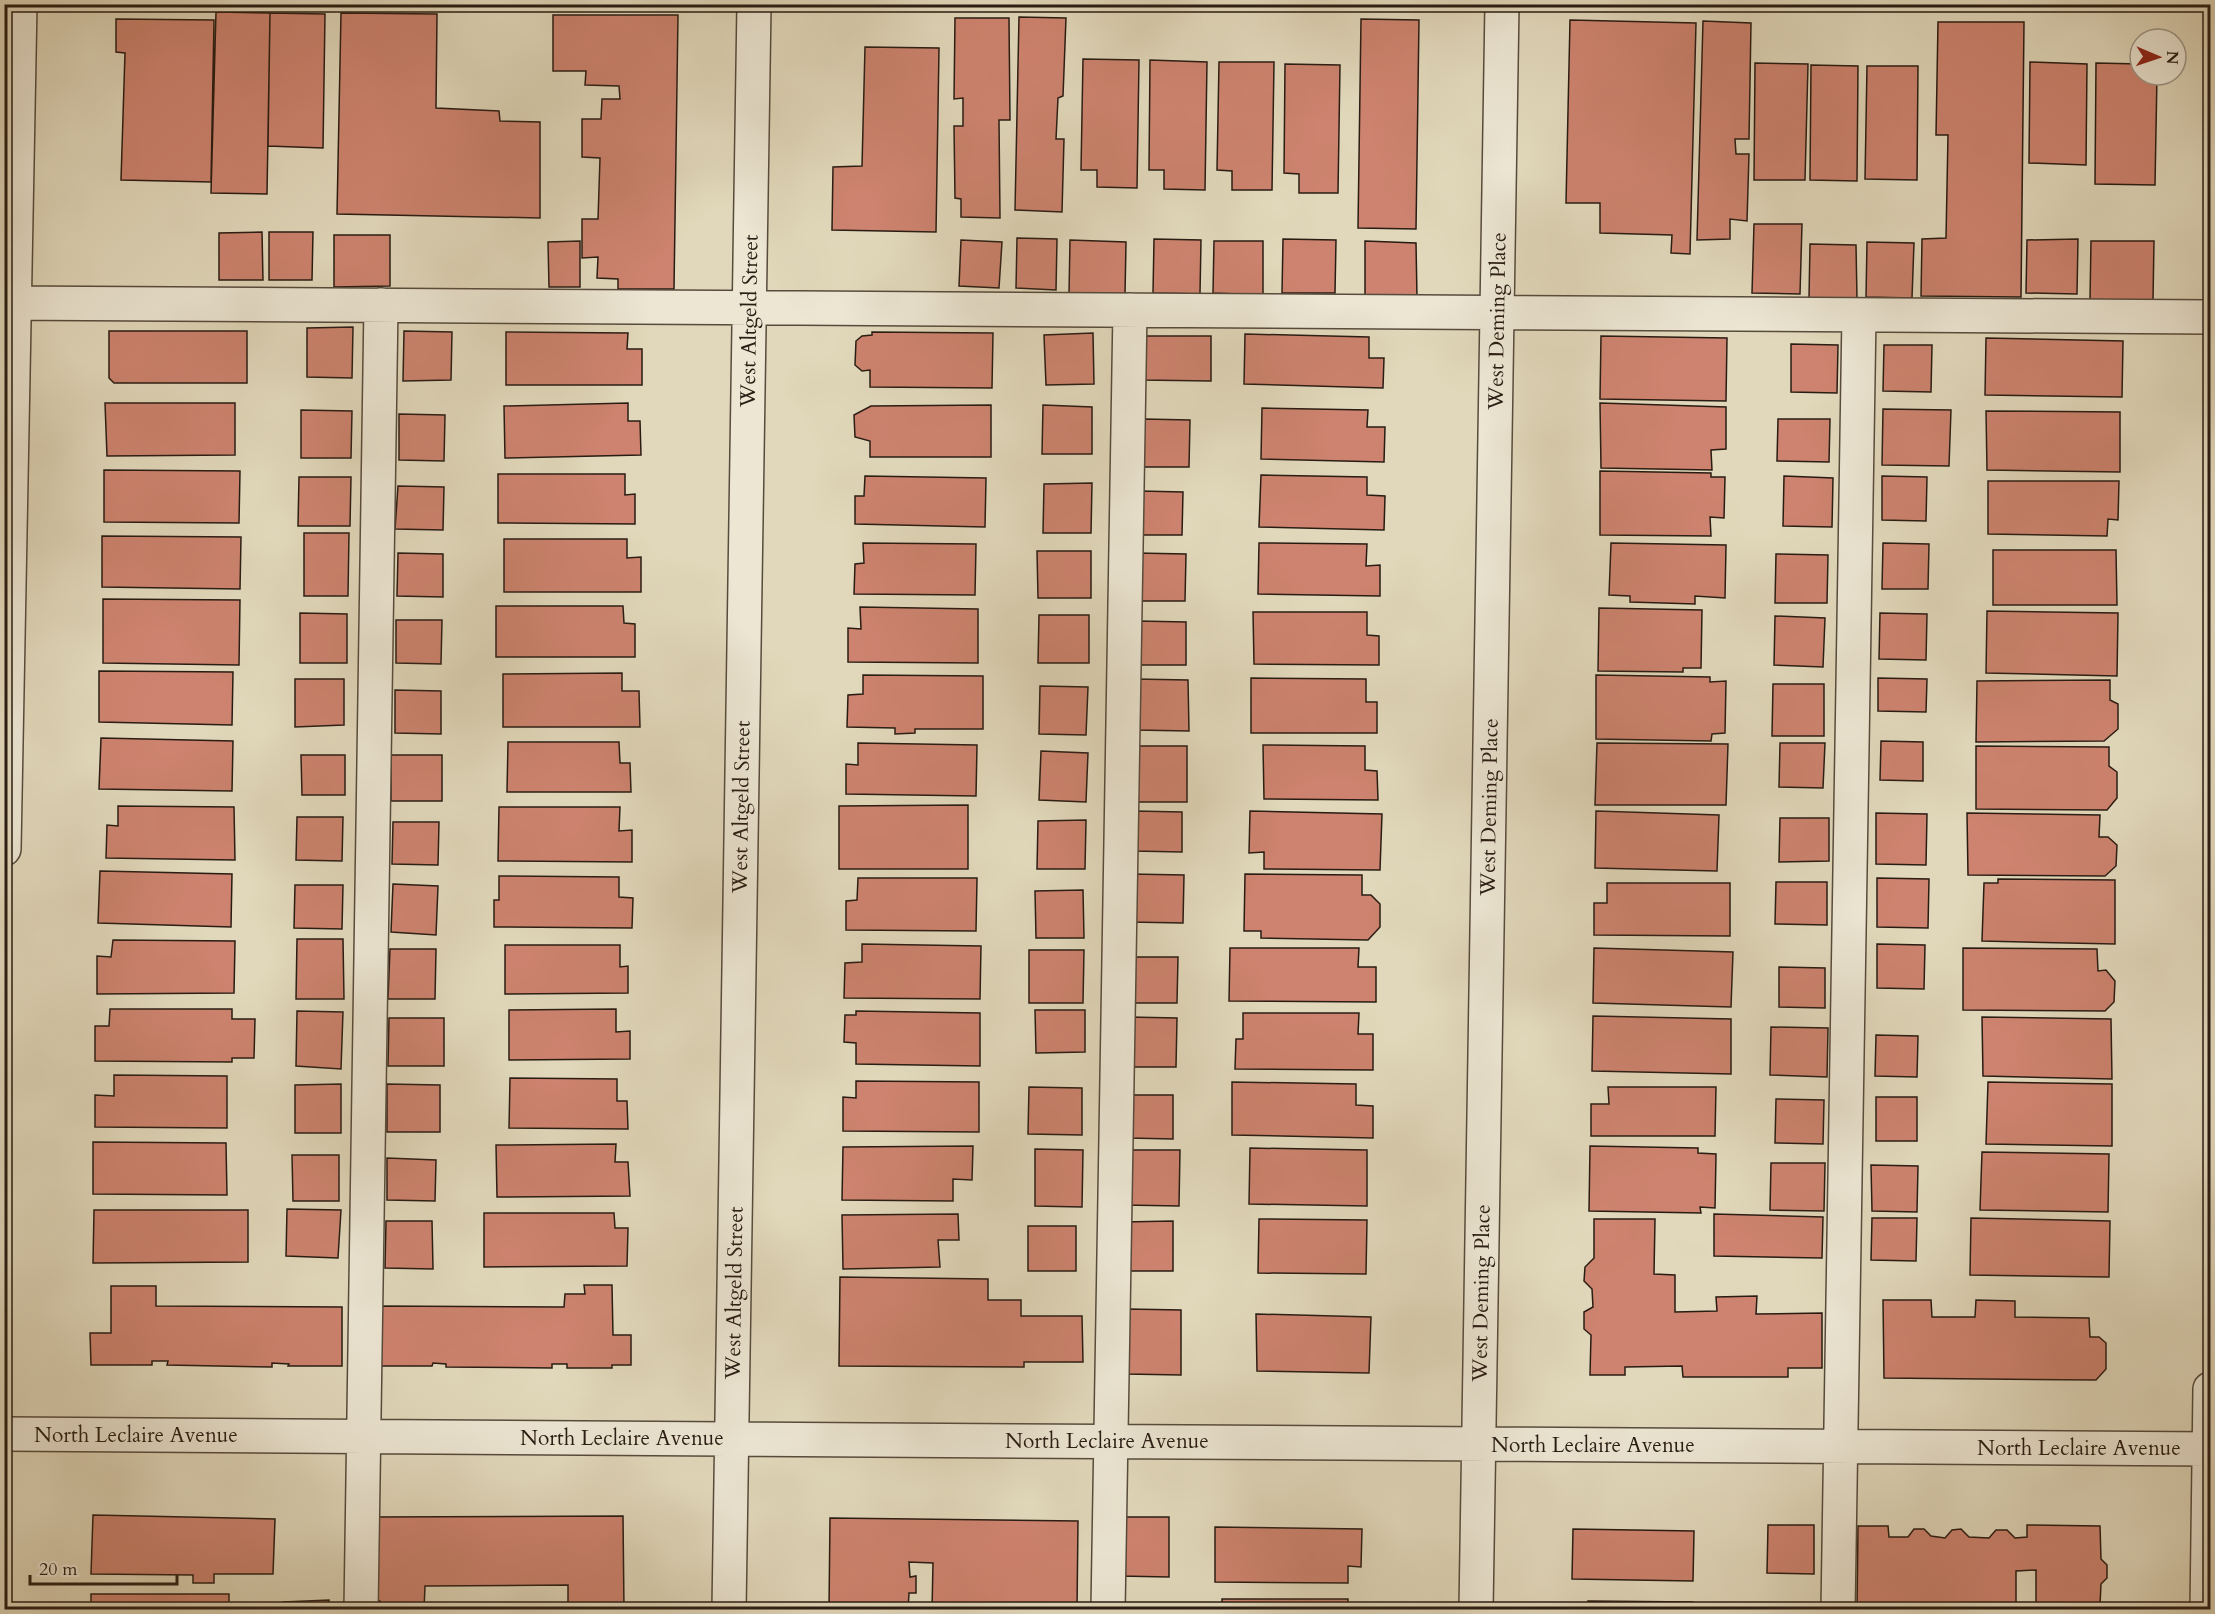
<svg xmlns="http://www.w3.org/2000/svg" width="2215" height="1614" font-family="Cardo,serif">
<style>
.building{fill:#cd836f;stroke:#291c13;stroke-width:1.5}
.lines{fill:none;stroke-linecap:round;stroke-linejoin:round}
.minor-casing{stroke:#574b3d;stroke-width:36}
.minor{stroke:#ece6d3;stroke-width:33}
.labels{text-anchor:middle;stroke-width:4.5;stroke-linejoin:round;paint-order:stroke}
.street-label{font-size:21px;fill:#291c13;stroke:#ece6d3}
</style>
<rect width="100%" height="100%" fill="#e1d8bb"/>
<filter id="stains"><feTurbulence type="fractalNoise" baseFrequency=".00333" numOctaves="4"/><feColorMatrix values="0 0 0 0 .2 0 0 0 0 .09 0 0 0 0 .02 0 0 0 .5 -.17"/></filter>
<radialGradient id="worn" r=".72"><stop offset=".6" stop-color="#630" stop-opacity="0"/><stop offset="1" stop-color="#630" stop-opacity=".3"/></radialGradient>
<path class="building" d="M216,12L270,13L267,194L211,193Z
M270,13L325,14L323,148L268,146Z
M341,13L437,14L436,108L499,111L500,121L540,122V218L337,214Z
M553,15H678L674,289H618V279L597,278L598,257L582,258V219H598L600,158L582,157V119H601L602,99H620L619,86L585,85L586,71H553Z
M1019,17L1066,18L1063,96L1058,98L1056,139H1064L1062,212L1015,210Z
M955,18H1009L1010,120H999L1000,218L961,217V199L955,198L954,126H963V98L954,99Z
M116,19L214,20L211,182L121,180L125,53L116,52Z
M1361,19L1419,20L1416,229L1358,228Z
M1570,20L1696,23L1690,254L1671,253L1672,235L1600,233V203H1566Z
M1703,21L1751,23L1749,139H1735L1736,154H1749L1747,221L1730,219V239L1697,240Z
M1938,22H2024L2021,297L1921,296L1922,239L1946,238L1948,135H1936Z
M865,47L939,48L936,232L832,230L833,167L862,166Z
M1083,59L1139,60L1137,188L1097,187V170H1081Z
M1150,60L1207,62L1205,190L1164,189V170H1149Z
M1219,62H1274L1272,190H1232V171L1217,170Z
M2030,62L2087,64L2086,165L2029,163Z
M1755,63L1808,64L1805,180H1754Z
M2096,63L2140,64V75H2157L2155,185L2095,184Z
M1285,64L1340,65L1338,193H1299V174L1284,173Z
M1811,65L1858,66L1857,181L1810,180Z
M1867,66H1918L1917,180L1865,179Z
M1754,224H1802L1800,294L1752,293Z
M262,232L263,280H219V233Z
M269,232H313L312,280H269Z
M334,235H390V286L334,287Z
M1017,238L1057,239L1056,290L1016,288Z
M1154,239L1201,240L1200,294L1153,293Z
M1283,239L1336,240L1335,293H1282Z
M2078,239L2077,294L2026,293L2027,240Z
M961,240L1002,242L999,288L959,286Z
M1070,240L1126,242L1125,295L1069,294Z
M580,241V287H549L548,242Z
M1214,241H1263V295L1213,293Z
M1365,241L1416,243L1417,298L1365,296Z
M2091,241H2154L2153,300H2090Z
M1867,242L1914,243L1912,298L1866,297Z
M1810,244L1856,245L1857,299L1809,298Z
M353,327L352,378L307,377V328Z
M109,331H247V383H114L109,378Z
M404,331L452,332L451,380L403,381Z
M506,332L628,333L627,349H642V385H506Z
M872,332L993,333L992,388L870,387V370L862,371L855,365L856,341L862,336L872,335Z
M1093,333L1094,384L1046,385L1044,335Z
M1245,334L1369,337V358H1384L1383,388L1244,384Z
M1142,336H1211V381L1142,380Z
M1601,336L1727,338L1726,401L1600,399Z
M1986,338L2123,341L2122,397L1985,395Z
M1791,344L1838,345L1837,393L1791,392Z
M1884,345H1932L1931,392L1883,391Z
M105,403H235V455L107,456Z
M628,403V421H640L641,455L505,458L504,406Z
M1600,403L1726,407V449L1711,450L1712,470L1601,468Z
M991,405V457H870V441L855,437L854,415L871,406Z
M1043,405L1092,407V454H1042Z
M1262,408L1368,410L1367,427H1385L1384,462L1261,459Z
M1883,409L1951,410L1949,466L1882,465Z
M301,410L352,411L351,458H301Z
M1986,411L2120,412V472L1987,470Z
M399,414L445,415L444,461L399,460Z
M1144,419L1190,420L1189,467H1144Z
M1778,419H1830L1829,462L1777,461Z
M104,470L240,471L239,523L104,522Z
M1600,471L1711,473V477H1725L1724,518L1710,517L1711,536L1600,535Z
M498,474H625V495L635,494V524L498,523Z
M1261,475L1367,477V495L1385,496L1384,530L1259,527Z
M865,476L986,478L985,527L855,524V496H864Z
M1784,476L1833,478L1832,527L1783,526Z
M1882,476L1927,477L1926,521L1882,520Z
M299,477H351L350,526H298Z
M1988,481H2119L2118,520L2108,519L2107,536L1988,534Z
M1092,483L1091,533H1043L1044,484Z
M398,486L444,487L443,530L395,529Z
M1140,491L1183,492L1182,535H1139Z
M304,533H349L348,596H304Z
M102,536L241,537L240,589L102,587Z
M504,539H627V558L641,557V592H504Z
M863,543L976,544L975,595L854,594L855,564L864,563Z
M1259,543L1367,544L1366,566L1380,565V596L1258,594Z
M1611,543L1726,545L1725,598L1695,596V604L1630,602V596L1609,595Z
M1883,543L1929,544L1928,589H1882Z
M1993,550H2116L2117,605H1993Z
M1037,551H1091V598H1038Z
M398,553L443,554V597L397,596Z
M1136,553L1186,554L1185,601H1136Z
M1776,554L1828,555L1827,603H1775Z
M103,599L240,600L239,665L103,663Z
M496,606H623L624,623L635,624V657H496Z
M860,607L978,609V663L848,662V628L861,629Z
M1599,608L1702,610L1701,668H1683V672L1598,671Z
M1987,611L2118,613L2117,676L1986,673Z
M1253,612H1367V635L1379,636V665L1254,664Z
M300,613L347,614V663H300Z
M1880,613L1927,614L1926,660L1879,659Z
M1039,615H1089V663H1038Z
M1775,616L1825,618L1823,667L1774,665Z
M396,620H442L441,664L396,663Z
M1138,621L1186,622V665H1137Z
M99,671L233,672L232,725L99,722Z
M622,673V691H639L640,727H503V674Z
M863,675L983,676V729H915V733L895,734V728L847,727L848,695L863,694Z
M1596,675L1710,677V682L1726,681L1725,733L1712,734L1711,741L1596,739Z
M1251,678L1366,679V702H1377V733H1251Z
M1878,678L1927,679L1926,712L1878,711Z
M295,679H344V725L295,727Z
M1134,679L1188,680L1189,731L1135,730Z
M2110,680V700L2118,704V729L2104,741L1976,742L1977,681Z
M1773,684H1824V736H1772Z
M1040,686L1088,687L1086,735L1039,734Z
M395,690L441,691V734L395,733Z
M101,738L233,741L232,791L99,789Z
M1881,741L1923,742V781L1880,780Z
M508,742H619L620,763H630L631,792H507Z
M858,743L977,745L976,796L846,794V764L858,765Z
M1597,743L1728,744L1726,805H1595Z
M1780,743H1825L1823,788L1779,787Z
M1263,745L1365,746V770L1377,771L1378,800L1264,799Z
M1135,746H1187V802H1133Z
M1976,746L2109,747V766L2117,772V798L2107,810L1976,809Z
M1041,751L1088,753L1086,802L1039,800Z
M301,755H345V795H302Z
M391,755H442V801H391Z
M968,805V869H839V806Z
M118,806L234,807L235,860L106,858L107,825L118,826Z
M499,807H620L619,831L632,830V862L498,861Z
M1134,811L1182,812V852L1133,851Z
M1250,811L1382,814L1380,870L1264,869V852L1249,853Z
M1596,811L1719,815L1717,871L1595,868Z
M1876,813L1927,814L1926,865L1876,864Z
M1967,813L2100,815L2099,837H2108L2117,845L2116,866L2105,876L1968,875Z
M297,817H343L342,861L296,860Z
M1780,818H1829V861L1779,862Z
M1086,820L1085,869H1037L1038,821Z
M393,822H439L438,865L392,864Z
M100,871L232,874L231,927L98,923Z
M1130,874L1184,875L1183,923L1129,922Z
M1245,874L1362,875V895H1371L1380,904V927L1368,940L1261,938V931H1244Z
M499,876L619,877V897L633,898L632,928L494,927V900H499Z
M858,878H977L976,931L846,930V901L857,900Z
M1877,878L1929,879L1928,928L1877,927Z
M1998,879L2115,880V944L1982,941L1984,883H1998Z
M1776,882H1827V925L1775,924Z
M1607,883H1730V936L1594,935V903H1607Z
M393,884L438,886L436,935L391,932Z
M295,885H343L342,929L294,928Z
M1083,890L1084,938H1036L1035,891Z
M297,939H343L344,999H296Z
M113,940L235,941L234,993L97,994V956L111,957Z
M862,944L981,946L980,999L844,998L845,963L862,962Z
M1877,944L1925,945L1924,989L1877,988Z
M505,945H620V967L628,966V993L505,994Z
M1230,948H1359L1358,967H1376V1002L1229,1001Z
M1594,948L1733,952L1731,1007L1593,1003Z
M1963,948L2097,949L2098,971L2106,970L2115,981L2114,1002L2105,1011L1963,1010Z
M390,949H436L435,999H388Z
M1029,950H1084L1083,1003H1029Z
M1131,957H1178L1177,1003H1130Z
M1779,967L1825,968V1008L1779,1007Z
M110,1009H232V1019H255L254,1058H232V1062L95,1061V1026H109Z
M616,1009V1032L630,1031V1059L509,1060V1010Z
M1035,1010H1085V1052L1036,1053Z
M297,1011L343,1012L341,1069L296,1066Z
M856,1011L980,1013V1066L856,1064V1043L844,1042L845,1015H856Z
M1243,1013H1359L1358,1034H1373V1070L1235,1069L1236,1039H1243Z
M1593,1016L1731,1019V1074L1592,1071Z
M1128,1017L1177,1018L1176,1067H1127Z
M1982,1017L2111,1019L2112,1079L1983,1076Z
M389,1018H444V1066H388Z
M1771,1027L1828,1028L1827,1077L1770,1075Z
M1876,1035L1918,1036L1917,1077L1875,1076Z
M114,1075L227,1076V1128L95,1127V1095L114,1096Z
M510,1078L617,1079V1101H627L628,1129L509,1128Z
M856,1081L979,1082V1132L843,1131V1097L856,1098Z
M1232,1082L1356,1084V1105L1373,1106V1138L1232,1135Z
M1988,1082L2112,1084V1146L1986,1144Z
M341,1084V1133H295V1085Z
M387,1084L440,1085V1132H387Z
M1029,1087L1082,1088V1135L1028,1134Z
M1608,1087H1716L1715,1136H1591V1104H1609Z
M1130,1095H1173V1139L1129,1138Z
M1876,1097H1917V1141H1876Z
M1776,1099L1824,1100L1823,1144L1775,1143Z
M93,1142L226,1143L227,1195L93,1194Z
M616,1144L615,1162H628L630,1196L497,1197L496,1145Z
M973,1146L972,1180L953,1179V1201L842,1200L843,1147Z
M1590,1146L1698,1148V1153L1716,1154L1715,1208L1700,1207L1701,1213L1589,1211Z
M1250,1148L1367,1150V1206L1249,1204Z
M1035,1149L1083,1150L1082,1207L1035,1206Z
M1125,1150H1180L1179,1206L1124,1205Z
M1982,1152L2109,1154L2108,1212L1980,1210Z
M292,1155H339V1201H293Z
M387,1158L436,1160L435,1201L387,1200Z
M1771,1163H1825L1824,1211L1770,1210Z
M1871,1165L1918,1166L1917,1212L1872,1211Z
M287,1209L341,1210L338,1258L286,1256Z
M94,1210H248V1262L93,1263Z
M484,1213H614L615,1228H628L627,1266L484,1267Z
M958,1214L959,1240H938L940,1267L843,1269L842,1215Z
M1714,1214L1823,1217L1822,1258L1714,1256Z
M1872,1218H1917L1916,1261L1871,1260Z
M1971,1218L2110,1221L2109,1277L1970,1275Z
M1259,1219L1367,1220L1366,1274L1258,1273Z
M1594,1219H1655L1654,1274L1675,1275V1312L1717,1311L1716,1297L1757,1296L1756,1314L1822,1313V1368H1788V1377H1683L1682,1366L1625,1367V1375H1590L1591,1335L1584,1329V1312L1593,1307L1592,1289L1584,1281L1585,1267L1594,1258Z
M386,1221H432L433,1269L385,1268Z
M1173,1221V1271H1122L1123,1222Z
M1028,1226H1076V1271H1028Z
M840,1277L988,1279V1300H1021V1316H1082L1083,1362H1024V1367L839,1366Z
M584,1285H612L613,1335H631V1365H612V1368H567V1364H552V1368L446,1367V1364L433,1363L432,1366H378L379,1306L564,1307L565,1294H585Z
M111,1286H156V1306L342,1307V1366H288L289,1364L272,1363V1367L167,1365L168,1361H152V1365H91L90,1333H111Z
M1883,1300H1931L1932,1317H1975L1976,1300L2015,1301V1317L2089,1318L2090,1337H2099L2106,1343V1369L2096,1380L1884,1378Z
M1127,1309L1181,1310V1375L1126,1374Z
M1256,1314L1371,1317L1369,1373L1257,1371Z
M93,1515L275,1519L273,1574H214V1583H193V1575L91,1574Z
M623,1516L624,1610H568V1585L425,1586L424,1610H380V1601H377L376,1517Z
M1121,1517H1169V1577L1119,1576Z
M830,1518L1078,1521L1077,1610L977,1606V1610H932L933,1563L909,1562L910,1577L916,1576V1593H909L908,1610H829Z
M1768,1525H1814V1574L1767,1573Z
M2027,1525L2100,1526L2101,1559L2107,1565V1578L2101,1584L2100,1605L2104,1610H2036V1570L2016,1571V1610H1857L1858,1526H1888L1889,1537H1908L1914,1529H1924L1931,1536L1945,1538L1952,1530L1961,1529L1969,1537L1989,1538L1996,1530H2007L2015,1538L2027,1537Z
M1215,1527L1362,1529L1361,1567L1348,1566V1583L1215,1582Z
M1573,1529L1694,1531L1693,1581L1572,1579Z
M91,1594H229V1610H91Z
M1222,1599H1348V1610H1222Z
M329,1600V1610H283V1602Z
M1588,1601L1693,1602V1610H1588Z
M1118,1606L1169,1607V1610H1118Z"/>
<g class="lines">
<g class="minor-casing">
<path id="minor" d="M4,303L2210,317
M4,849L20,4
M4,1434L2210,1449
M361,1610L381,305
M729,1610L754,4
M1108,1610L1130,310
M1476,1610L1502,4
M1838,1610L1859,315
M2207,1610L2210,1389"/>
</g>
<use href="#minor" class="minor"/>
</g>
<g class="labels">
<g class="street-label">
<text transform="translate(749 321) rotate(-89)" y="7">West Altgeld Street</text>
<text transform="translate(1497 321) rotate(-89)" y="7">West Deming Place</text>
<text transform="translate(741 807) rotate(-89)" y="7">West Altgeld Street</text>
<text transform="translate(1489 807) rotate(-89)" y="7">West Deming Place</text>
<text transform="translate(734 1293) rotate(-89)" y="7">West Altgeld Street</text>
<text transform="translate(1481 1293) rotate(-89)" y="7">West Deming Place</text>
<text x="136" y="1442">North Leclaire Avenue</text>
<text x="622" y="1445">North Leclaire Avenue</text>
<text x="1107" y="1448">North Leclaire Avenue</text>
<text x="1593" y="1452">North Leclaire Avenue</text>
<text x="2079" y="1455">North Leclaire Avenue</text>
</g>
</g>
<rect width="2215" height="1614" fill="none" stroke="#e1d8bb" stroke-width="24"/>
<rect x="6" y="6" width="2203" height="1602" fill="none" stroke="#291c13" stroke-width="3"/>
<rect x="12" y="12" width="2191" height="1590" fill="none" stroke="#291c13" stroke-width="1.5"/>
<g transform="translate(2158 57) rotate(92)"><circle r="28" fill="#ece6d3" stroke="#9e9586" stroke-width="1.5"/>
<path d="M0-4.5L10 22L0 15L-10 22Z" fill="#8f2418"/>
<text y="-9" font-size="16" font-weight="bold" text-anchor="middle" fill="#291c13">N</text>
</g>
<path d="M30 1575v9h147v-9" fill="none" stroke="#291c13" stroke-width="3"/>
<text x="39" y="1575" font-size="18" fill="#291c13" stroke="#ece6d3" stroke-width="4.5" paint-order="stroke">20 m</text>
<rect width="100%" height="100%" filter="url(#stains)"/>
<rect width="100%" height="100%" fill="url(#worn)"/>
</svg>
